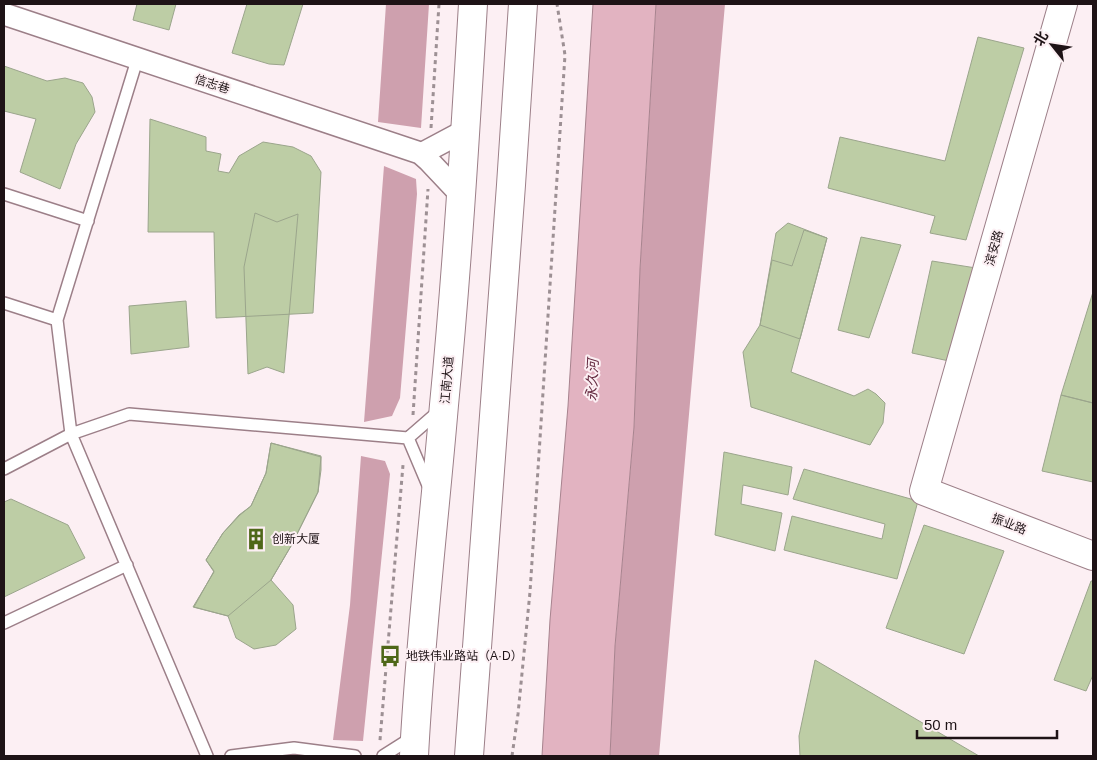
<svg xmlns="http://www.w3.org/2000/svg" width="1097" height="760" font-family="Arial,'Noto Sans SC',sans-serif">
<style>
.forest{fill:#cea0ae}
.water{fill:#e2b3c1;stroke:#a7838e}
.building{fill:#bdcda5;stroke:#9ba58c}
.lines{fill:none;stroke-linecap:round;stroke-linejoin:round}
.lane-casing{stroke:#9c7f88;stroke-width:14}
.street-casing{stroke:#9c7f88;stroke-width:24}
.secondary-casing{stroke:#9c7f88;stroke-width:30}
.primary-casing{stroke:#9c7f88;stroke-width:30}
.path{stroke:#9d9094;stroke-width:3;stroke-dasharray:4 4;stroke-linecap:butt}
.lane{stroke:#fff;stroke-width:11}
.street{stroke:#fff;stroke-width:21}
.secondary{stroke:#fff;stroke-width:28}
.primary{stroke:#fff;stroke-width:28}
.labels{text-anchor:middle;stroke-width:4;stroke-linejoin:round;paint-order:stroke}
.street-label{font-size:12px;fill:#1e1316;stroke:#fceff3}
.poi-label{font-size:12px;fill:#1e1316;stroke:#fceff3;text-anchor:start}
.water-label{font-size:14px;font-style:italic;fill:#63293f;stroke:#fceff3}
</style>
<rect width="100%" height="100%" fill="#fceff3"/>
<path class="forest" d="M386,4H429L421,128L378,122Z
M656,4H725L659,756H610L615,646L634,427L640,269Z
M384,166L416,179L417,194L400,398L392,416L364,422Z
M361,456L385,461L390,474L363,741L333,740L350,605Z"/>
<path class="water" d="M593,4H656L640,269L634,427L615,646L610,756H542L550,620L568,406Z"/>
<path class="building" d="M137,4H176L169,30L133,20Z
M247,4H303L284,65L269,64L232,53Z
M978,37L1024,48L966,240L930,233L935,216L828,188L840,137L945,161Z
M4,66L47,81L65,78L83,83L92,97L95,112L76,144L60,189L20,172L36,119L4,111Z
M150,119L206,137V151L221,154L218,171L229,173L239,156L263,142L293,147L311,156L321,172L313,313L216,318L214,232H148Z
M255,213L277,222L298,214L284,373L267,367L248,374L244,267Z
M788,223L827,238L791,372L854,396L868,389L876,394L885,403L883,423L870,445L751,407L743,352L760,325L776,233Z
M804,230L827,238L800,339L760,325L772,260L792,266Z
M861,237L901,245L869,338L838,330Z
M932,261L976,268L949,361L912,353Z
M1093,292V403L1061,395Z
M186,301L189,347L131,354L129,306Z
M1061,395L1093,403V482L1042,471Z
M271,443L321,457V470L318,492L291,546L271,580L293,605L296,629L276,645L254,649L236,638L228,616L193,607L214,572L206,560L223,533L239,515L251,506L266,473Z
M271,443L321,456L318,492L291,546L271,580L228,616L194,607L214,571L206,560L223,533L240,515L251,506L266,473Z
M724,452L792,467L788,495L743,485L741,504L782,513L775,551L715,535Z
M804,469L918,501L897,579L784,550L792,516L882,539L885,524L793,499Z
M11,499L68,525L85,558L4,597V502Z
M924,525L1004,551L964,654L886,628Z
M1091,581H1093V675L1086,691L1054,680Z
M815,660L979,756H800L799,736Z"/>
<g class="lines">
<g class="lane-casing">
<path id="lane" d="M137,60L57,320L71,434L207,756
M4,194L88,221
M4,303L57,320
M408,438L430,490
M4,469L71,434L129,414L408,438L439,411
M4,623L127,565
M231,756L294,748L355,756
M383,756L413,737"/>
</g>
<g class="street-casing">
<path id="street" d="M4,14L420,153L429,161L462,196
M421,154L466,130"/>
</g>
<g class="secondary-casing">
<path id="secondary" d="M1063,4L924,491L1093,556"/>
</g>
<g class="primary-casing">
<path id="primary" d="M414,756C420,639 434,522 444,405C457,271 465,138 473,4
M469,756L511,185L523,4"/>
</g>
<path class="path" d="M431,128L439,4
M413,415L428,189
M380,740L403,465
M512,756L518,714L530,592L565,55L557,4"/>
<use href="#lane" class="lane"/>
<use href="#street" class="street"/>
<use href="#secondary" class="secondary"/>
<use href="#primary" class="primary"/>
</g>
<defs>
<g id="building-bare" transform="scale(1.725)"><path d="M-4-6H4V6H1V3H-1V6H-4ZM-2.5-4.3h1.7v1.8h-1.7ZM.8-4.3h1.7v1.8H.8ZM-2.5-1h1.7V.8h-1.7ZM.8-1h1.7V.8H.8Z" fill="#4e6718" stroke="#fceff3" stroke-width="2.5" paint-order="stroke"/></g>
<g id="bus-bare" transform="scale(1.725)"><path d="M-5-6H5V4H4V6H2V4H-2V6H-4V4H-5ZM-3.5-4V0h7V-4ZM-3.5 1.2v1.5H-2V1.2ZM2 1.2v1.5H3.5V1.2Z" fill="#4e6718" stroke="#fceff3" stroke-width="2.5" paint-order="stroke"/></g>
</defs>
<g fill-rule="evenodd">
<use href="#building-bare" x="256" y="539"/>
<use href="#bus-bare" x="390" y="656"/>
</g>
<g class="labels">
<g class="street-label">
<text transform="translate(212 84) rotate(18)" y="4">信志巷</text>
<text transform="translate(994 248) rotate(-74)" y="4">滨安路</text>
<text transform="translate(447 380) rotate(-85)" y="4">江南大道</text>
<text transform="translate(1009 524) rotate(21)" y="4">振业路</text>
</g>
<g class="poi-label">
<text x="272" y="543">创新大厦</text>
<text x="406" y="660">地铁伟业路站（A·D）</text>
</g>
<g class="water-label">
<text transform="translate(592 380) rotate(-87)" y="5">永久河</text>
</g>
</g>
<rect width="1097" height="760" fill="none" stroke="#1e1316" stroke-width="10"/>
<g transform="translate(1052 45) rotate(300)" stroke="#fceff3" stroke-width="4" paint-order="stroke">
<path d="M0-4L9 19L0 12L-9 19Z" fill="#1e1316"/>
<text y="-8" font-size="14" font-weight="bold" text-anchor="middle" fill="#1e1316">北</text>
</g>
<path d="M917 730v8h140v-8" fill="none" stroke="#1e1316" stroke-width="2.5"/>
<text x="924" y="730" font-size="15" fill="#1e1316" stroke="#fceff3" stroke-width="4" paint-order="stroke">50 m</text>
</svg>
